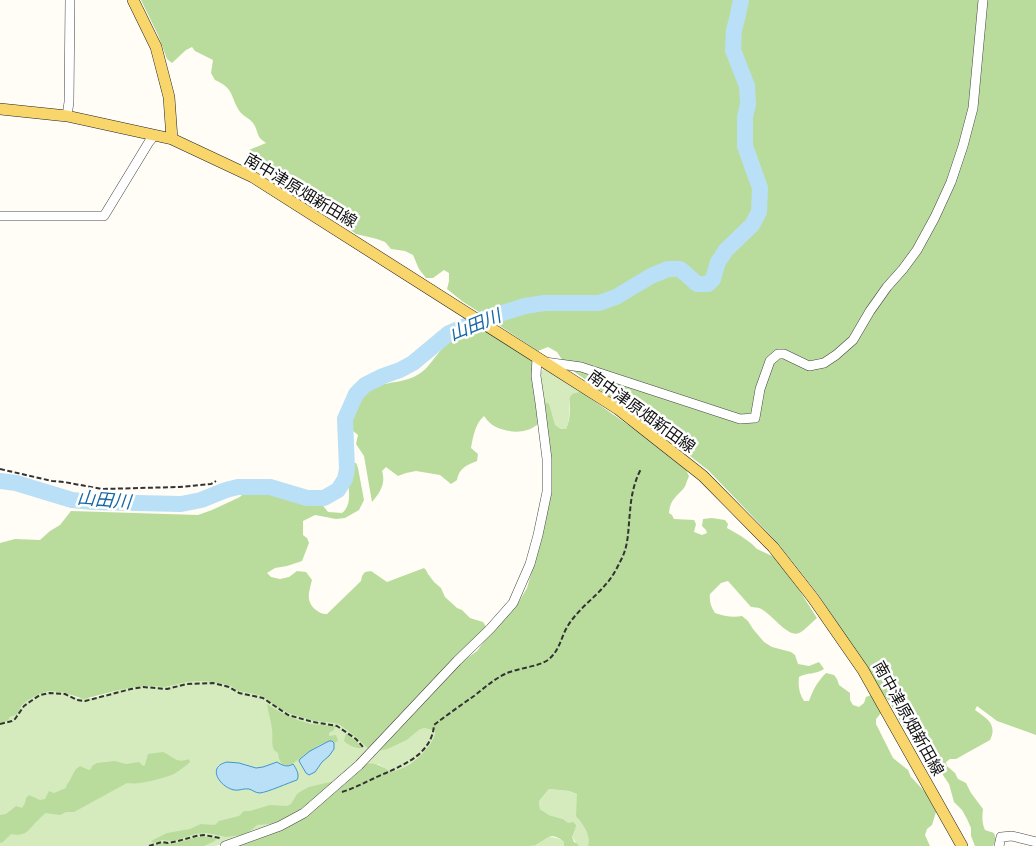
<svg xmlns="http://www.w3.org/2000/svg" width="1036" height="846" font-family="'Libre Baskerville','Noto Sans JP',serif">
<style>
.green{fill:#d5ebbd}
.forest{fill:#b9dc9c}
.water{fill:#b9e0f7;stroke:#3f96cf}
.lines{fill:none;stroke-linecap:round;stroke-linejoin:round}
.river{stroke:#b9e0f7;stroke-width:16}
.minor-casing{stroke:#444;stroke-width:10}
.major-casing{stroke:#222;stroke-width:12}
.path{stroke:#333;stroke-width:2;stroke-dasharray:5 2.5;stroke-linecap:butt}
.minor{stroke:#fff;stroke-width:9}
.major{stroke:#f9d66b;stroke-width:11}
.labels{text-anchor:middle;stroke-width:5;stroke-linejoin:round;paint-order:stroke}
.street-label{font-size:16px;fill:#111;stroke:#fff}
.water-label{font-size:18px;font-style:italic;fill:#1768a6;stroke:#fff}
</style>
<rect width="100%" height="100%" fill="#fffdf5"/>
<path class="green" d="M544,368L581,392L569,401C570,411 570,419 566,429H561L555,425L552,418L541,400L538,377Z
M203,681L217,683L231,686L238,691L258,695L264,697L275,706L288,713L313,721L333,723L340,725L357,738L369,750L388,749L407,740L419,730L424,728L435,731C435,743 418,759 407,765C403,768 397,770 392,772L378,764L282,823L224,844L214,846H0V723L8,721L10,717L17,715L22,705L27,701L39,694L49,691L65,693L78,698H93L119,690L143,686L165,687L188,682Z
M549,789L569,791L577,794L578,819C585,826 591,836 588,846H578L572,837L575,830L563,819L549,815L540,809L539,801Z
M547,837C554,837 559,838 564,842V846H526L537,845Z"/>
<path class="forest" d="M141,0H1036V735L997,721L977,706L975,710C986,718 998,724 990,740L956,759H950L946,762L947,766L955,773L958,779L966,783L971,793L983,809C982,817 982,823 985,830L994,833L996,839L993,846H975L971,836V828L967,819L962,810L954,802L949,784L939,769L935,757L933,755L924,754L918,750L909,733L901,723L889,701L885,697L867,668L818,594L777,542L709,471L656,429L566,366L557,352L548,347L538,351L462,301L447,289L449,281V273L444,270L433,278H426L419,269L413,255L405,251L391,249L385,242L377,239L356,234L333,217L249,165L246,156L249,150L266,143C264,141 261,140 260,138C257,134 257,128 253,123C250,119 245,117 241,113C230,99 236,89 215,80L211,73L213,60L195,51L192,47L186,50L172,63L167,59L158,35Z
M476,324L533,361L539,415L537,425C525,434 510,433 496,427C491,425 487,420 484,416C475,424 473,437 471,448L478,454L477,461C467,465 459,468 457,480L451,484L440,475L416,471L406,473L398,476L386,467L382,471C386,484 380,492 372,502L364,456L356,444L358,435C356,433 354,432 352,430C343,414 361,393 375,387C390,381 405,383 419,374C427,369 431,362 437,355C442,348 452,338 458,333C463,329 470,327 476,324Z
M581,392L644,436L686,470L689,476C687,480 686,485 684,488C676,497 670,500 669,513L672,515L674,519L694,520L696,524L694,532L702,535L707,533L706,530L702,526L703,519L712,518L725,520L728,524L727,528L741,536L752,544L757,549L774,557L799,590L817,618C812,622 804,631 799,633C787,638 771,612 759,608C759,608 752,607 751,607L728,581L721,583L710,594C709,601 711,607 715,613C724,616 733,618 742,616L748,621L753,629L764,642L772,647L791,652L795,655L798,664L809,666L819,662L824,669C816,675 807,672 799,677C798,686 799,693 804,701H809C813,690 817,682 826,673L834,675L837,679L839,685L850,693V700L853,705L859,707L864,703L866,697L871,695L881,713L876,719V724L893,758L908,770L911,777L926,793L936,812L932,825L927,829L925,835L930,846H588C591,834 583,825 576,816L577,794L569,791L549,789L539,801L540,809L549,815L563,819L568,823L573,822L576,825L575,830L572,837L574,842L578,844V846H564V842C551,832 549,837 538,844C535,846 530,846 526,846H232L281,828L360,765C376,761 379,765 392,772C397,770 403,768 408,765C418,759 435,743 435,731L424,728L419,730L407,740L388,749L376,751L460,663L477,651L492,630L518,603L527,588L534,564L547,501L541,400L549,404L555,425L561,429H566C569,422 570,416 570,409C569,398 568,393 581,392Z
M353,463H356L358,468L364,500L359,510L345,518L336,519L315,515L303,521V535L307,538L309,543L302,561L287,566L275,568L267,573L271,577L280,579L289,577L297,571L306,572L312,580C309,592 305,601 316,610C320,613 322,614 327,614L361,581L362,576L365,572L371,571L387,582L424,568L426,570L428,574L434,582L441,588L445,597L457,608L462,610L470,618L483,622L487,628L369,750L357,738L340,725L333,723L313,721L288,713L275,706L264,697L258,695L238,691L231,686L217,683L203,681L188,682L165,687L143,686L119,690L84,699L65,693L49,691L39,694L27,701L22,705L17,715L10,717L8,721L0,723V543L15,539L40,540L50,531L60,525L71,511L198,515L212,510L240,497L244,493L243,488H244L243,485L250,483L295,490L321,503L328,512L342,513C354,504 348,481 345,468L346,466Z
M267,704C280,713 295,720 311,724C319,725 327,725 335,726L334,730L329,733V736L336,735L338,741L334,743C322,737 300,760 289,766C281,766 279,761 278,753L274,750C271,743 273,737 272,729C271,720 268,712 267,704Z
M346,733L356,741L362,748C356,749 348,745 344,741Z
M163,752C174,757 177,764 189,759L190,762C185,766 179,771 174,774C161,779 140,785 127,783L74,812H66L60,815L45,813C43,816 39,819 36,822C28,831 25,837 11,834L3,842L0,843V815L6,814L16,806L22,808L25,803L26,798L29,795L40,800L45,799L49,791L54,793L66,788C67,783 69,783 71,778C74,773 74,770 80,766L89,770L91,769L92,766L97,763L115,761L126,764L139,762L143,766L145,765L148,754Z
M330,782H336L315,801L282,823L257,825L249,832L242,835L226,837L207,833L195,834L177,840L171,841L162,840L154,843L151,841L167,833L190,829L201,824L215,825L219,821L239,816L244,811H250L270,805L287,806L291,804L297,794L303,790L309,787Z
M198,837H206L216,838L215,841L204,846H152L162,843L172,844Z"/>
<path class="water" d="M329,741H332L334,743V749L329,756L322,762L315,772L309,775L306,773L299,761L300,759L310,751Z
M227,762L239,763L256,768L263,767L277,762C282,765 287,768 293,764C296,768 300,775 297,780C288,783 268,792 260,793C255,793 253,790 249,789C244,788 239,791 234,790C220,787 206,767 227,762Z"/>
<g class="lines">
<path class="river" d="M0,481L16,483L72,500L93,502L181,504L201,500L226,490L238,487H270L307,498H324L338,490L345,479L347,469L345,419L356,394L365,385L383,376L400,370L413,363L449,333L477,321L525,306L544,303H599L616,297L651,276L668,269H680L686,274L697,284H708L713,279L718,262L726,250L752,225L759,212L760,188L745,146V117L748,104L747,86L733,50L734,30L737,19L741,0"/>
<g class="minor-casing">
<path id="minor" d="M67,116L69,102L70,0
M0,216H104L149,142L155,135
M545,362L581,367L740,419L755,418L760,389L770,361L778,354H784L809,366L824,363L836,355L853,340L870,311L887,287L903,269L917,250L935,217L951,182L963,146L973,108L983,0
M225,846L280,826L304,813L359,765L457,661L490,629L513,603L530,564L538,535L547,492V459L540,403L536,376L537,358
M999,846L1001,837L1012,836L1036,842"/>
</g>
<g class="major-casing">
<path id="major" d="M133,0L156,47L169,97L172,139
M0,109L67,116L172,139L253,177L618,409L703,476L773,547L813,598L863,670L962,846"/>
</g>
<path class="path" d="M0,469L52,481L64,482L102,489L179,487L211,484L216,481
M0,724L12,721L15,719L24,706L31,701L40,695L50,693L65,694L77,700L85,701L131,689L143,687L167,689L187,684L213,683L229,687L239,693L263,698L288,715L313,722L337,726L356,739L363,747
M342,792C358,787 371,779 386,773C408,763 432,752 434,725C447,715 461,705 474,696C484,688 493,680 505,674C517,668 538,667 548,660C558,652 560,642 565,631C574,612 594,599 607,583C613,576 617,568 621,560C629,545 628,529 630,512C631,497 634,482 641,469
M149,846L162,842L168,843L178,841L196,836L204,835L220,838"/>
<use href="#minor" class="minor"/>
<use href="#major" class="major"/>
</g>
<g class="labels">
<g class="street-label">
<text transform="translate(301 190) rotate(31)" y="6">南中津原畑新田線</text>
<text transform="translate(642 411) rotate(36)" y="6">南中津原畑新田線</text>
<text transform="translate(909 718) rotate(61)" y="6">南中津原畑新田線</text>
</g>
<g class="water-label">
<text transform="translate(475 325) rotate(-22)" y="6">山田川</text>
<text transform="translate(104 500) rotate(5)" y="6">山田川</text>
</g>
</g>
</svg>
